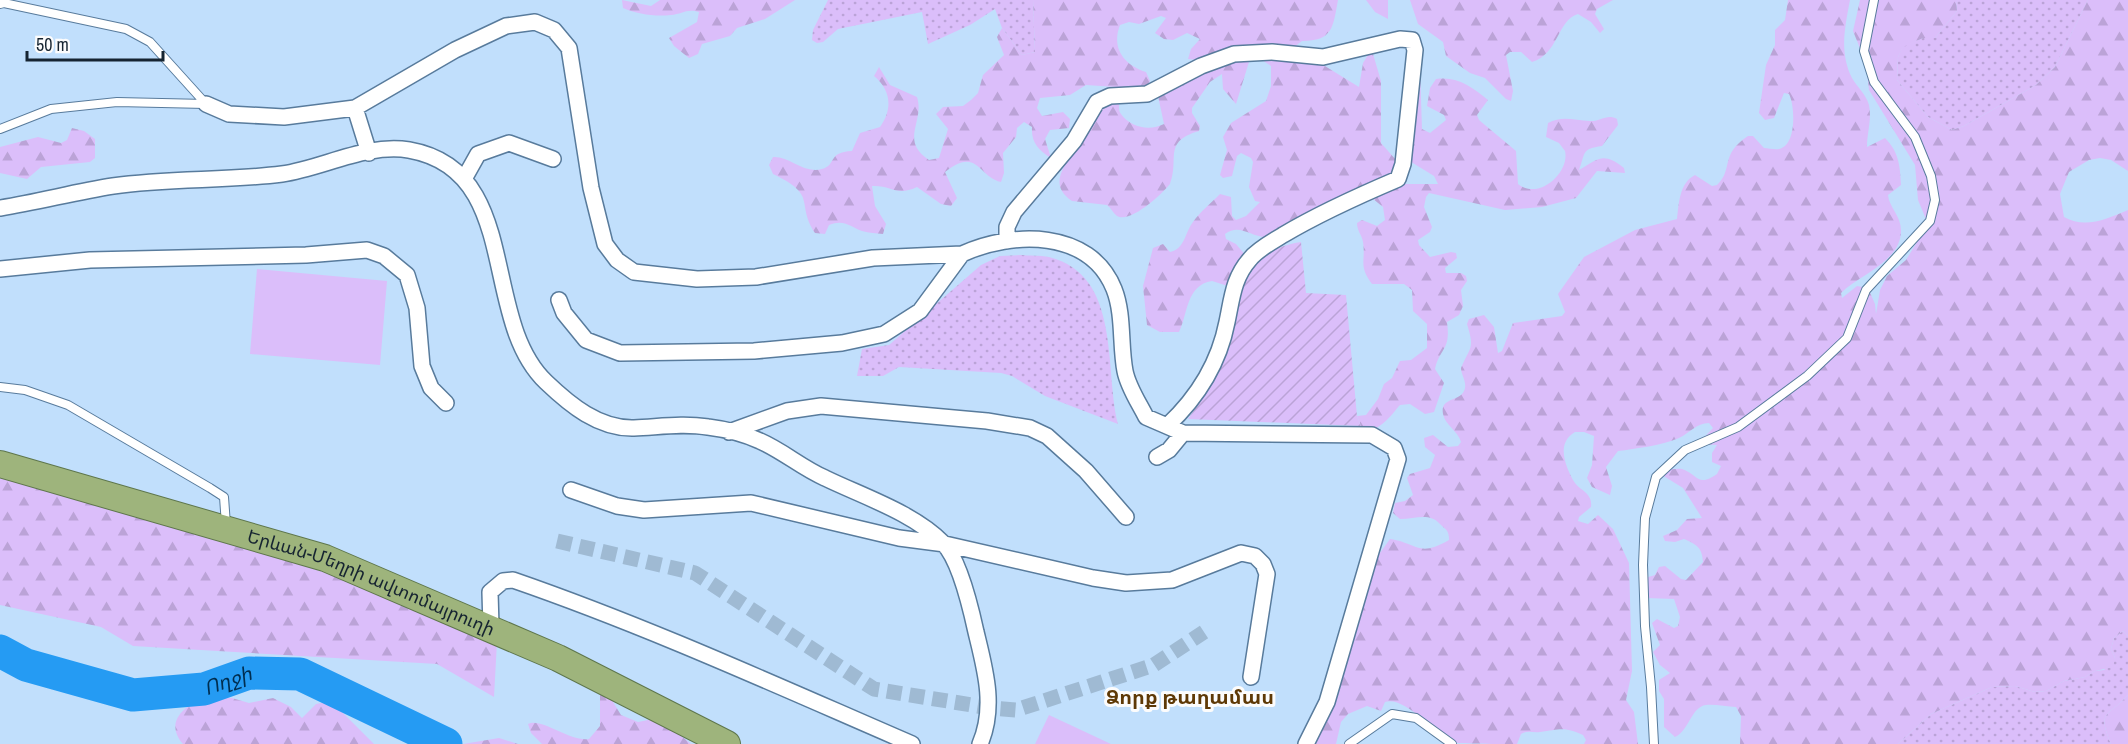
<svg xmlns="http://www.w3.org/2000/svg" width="2128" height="744" font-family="'Archivo Narrow','Noto Sans Armenian',sans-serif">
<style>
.grass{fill:url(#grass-dots)}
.forest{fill:url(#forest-firs)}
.garden{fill:url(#garden-furrows)}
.pitch{fill:#dbbefa}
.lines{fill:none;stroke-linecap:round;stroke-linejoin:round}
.river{stroke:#259bf3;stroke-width:33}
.minor-tunnel{stroke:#9fbad3;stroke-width:15;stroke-dasharray:15 8;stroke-linecap:butt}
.service-casing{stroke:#587b9c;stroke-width:10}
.minor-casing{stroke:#587b9c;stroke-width:18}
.trunk-casing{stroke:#5e764c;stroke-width:28}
.service{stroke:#fff;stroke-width:8}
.minor{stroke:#fff;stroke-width:15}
.trunk{stroke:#9eb47c;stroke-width:26}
.labels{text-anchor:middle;stroke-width:6;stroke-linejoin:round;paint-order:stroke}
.street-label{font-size:18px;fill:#162431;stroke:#fcfcfc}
.water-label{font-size:20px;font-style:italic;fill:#002e50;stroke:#fcfcfc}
.neighbourhood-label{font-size:20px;font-weight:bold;fill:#5e3906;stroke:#fcfcfc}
</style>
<defs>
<pattern id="grass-dots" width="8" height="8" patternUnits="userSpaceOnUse" patternTransform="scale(1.5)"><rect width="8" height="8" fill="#dbbefa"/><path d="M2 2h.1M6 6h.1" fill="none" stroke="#bba3d7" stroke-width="1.8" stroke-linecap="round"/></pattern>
<pattern id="forest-firs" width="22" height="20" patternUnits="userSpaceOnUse" patternTransform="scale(1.5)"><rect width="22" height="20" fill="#dbbefa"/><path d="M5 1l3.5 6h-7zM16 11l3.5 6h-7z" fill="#bba3d7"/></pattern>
<pattern id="garden-furrows" width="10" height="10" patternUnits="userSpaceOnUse" patternTransform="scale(1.5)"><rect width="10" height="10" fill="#dbbefa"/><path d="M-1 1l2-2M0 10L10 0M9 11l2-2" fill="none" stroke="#bba3d7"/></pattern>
</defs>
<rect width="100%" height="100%" fill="#c1dffc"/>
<path class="grass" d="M828,0H1033L1035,52L1022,55L1002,28L995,9L970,25L928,44L922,12L838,29L823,42L817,43L812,40L813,30Z
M1956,0H2088L2055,67L2036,85L1964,126L1952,130L1928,117L1897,80L1898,57L1903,46L1923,38H1935L1957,11Z
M1021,255C1030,256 1040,255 1049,257C1122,275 1104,370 1118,424L1045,396L1012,376L1001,373L899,367L883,376H857L862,349L889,345L981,265L1000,256Z
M2123,631L2128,636V695C2107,718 2097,710 2111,744H1898L1931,714L1992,687L2015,686L2035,692L2046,691L2064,681L2085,677L2095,671L2104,670L2115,658L2111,649L2114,638Z"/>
<path class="forest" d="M622,0L651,6L660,0H795L765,19L737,28L730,36L702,44L698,54L689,58L674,46L669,38L697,22L699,12C687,8 682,14 671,15C655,17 637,14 623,8Z
M1033,0H1338C1333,27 1333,41 1302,41L1294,47L1359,87L1363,63L1368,55L1373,54L1381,81V143L1396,160L1400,184H1438L1434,176L1408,160L1420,68L1422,129L1430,133L1446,120L1444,115L1427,106L1430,88L1436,79C1458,76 1472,87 1488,100L1477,115L1479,120L1516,151L1518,184C1539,201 1570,172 1565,151L1559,143L1546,137L1548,123C1563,115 1575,121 1590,121C1600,122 1607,113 1617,119L1618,125L1602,146C1581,149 1586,152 1579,170C1598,159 1603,151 1624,168L1625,173L1597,171L1576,198L1542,207L1505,210L1429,193L1426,197L1424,207L1432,227L1430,232L1418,240L1419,245L1430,257L1451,252L1456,253L1457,258L1445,268L1446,273H1461L1466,276L1467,281L1461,290L1463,306L1459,315L1447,322C1451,351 1440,347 1435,369L1444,383L1434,412L1425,414L1410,404L1400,405C1391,415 1377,437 1361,426L1357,416L1366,415L1378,399L1384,384L1392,378L1400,361L1411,360L1427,348V324L1413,311L1412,290L1404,284H1372C1358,265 1366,261 1363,242C1362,235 1357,231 1357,223L1362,220L1377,226L1385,220L1383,207L1367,194L1266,237C1250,237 1240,223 1225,234L1226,239L1236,244L1246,256L1231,287L1212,281C1186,285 1188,314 1179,332H1160L1147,325L1143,286L1153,248L1163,244L1170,252C1185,249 1185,232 1193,222C1200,212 1211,203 1220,194L1231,197L1232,216L1236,220L1246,216L1260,202L1255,201L1249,187L1253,162L1251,158L1241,153L1237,156L1232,176L1223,178L1220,175L1227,150L1223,137L1231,123L1266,101L1271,86V66L1259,58L1249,62L1236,104L1223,89L1222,74L1210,82L1192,108V113L1200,126L1199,131C1162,142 1180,158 1170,184C1162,194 1130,224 1117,216C1113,213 1111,208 1107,205L1072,201C1033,175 1098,142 1093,109L1117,101C1121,106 1117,109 1121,114C1131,128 1150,131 1164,124L1158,96L1198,60L1188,59L1191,49L1200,39L1187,33L1173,40L1164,39L1155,33L1166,18L1161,16L1139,24L1129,22L1120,25C1111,48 1124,65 1146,72L1150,81L1145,89L1086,85L1070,95L1040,98L1037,108L1042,116L1063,112L1070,119L1069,128L1050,130L1045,139L1051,158C1038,150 1031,142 1032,127L1024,122L1017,128L1016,137L1003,153L1004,173L1001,182C978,177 978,146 945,172L957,198L951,206L941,204L917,187C896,197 892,185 872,186L875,206L886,224L883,234C876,233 869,233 862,231C849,226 844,219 829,225L825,234L815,233C795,202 819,196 773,174L769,165L773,157C790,156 803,174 822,169C837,165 827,152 852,151L860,133L880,127C893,109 891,90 874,76L879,67L890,85L917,97C925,122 899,140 929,160L939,158L948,129L936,114L943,107L963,106L971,100L978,93L983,75L1004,55L997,37L1002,28L1022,55L1035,52Z
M1366,0H1388V19L1375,12Z
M1410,0H1613L1597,9L1595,14L1604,29L1600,33L1591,22L1578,14C1557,20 1559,54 1532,62L1521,52H1510L1506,55L1513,91L1511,101L1506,99L1485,78L1470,73L1446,56L1443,42L1418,24Z
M1788,0H1850C1845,27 1839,52 1852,78C1857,87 1866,94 1869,105C1872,120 1867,132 1867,147L1885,138C1899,152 1900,166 1901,185L1888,195C1889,207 1901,216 1901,230C1902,261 1859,275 1841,293L1842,298L1857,286L1868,288L1875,304L1876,314L1880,290L1887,276L1906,260L1928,224L1918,200L1915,165L1869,90L1866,63L1853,31L1860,0H1956L1957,11L1935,38H1923L1903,47L1898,57L1897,80L1928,117L1952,130L1964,126L2036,85L2055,67L2088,0H2128V171L2111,160L2100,158L2089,160L2069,172L2060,194L2064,217C2085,229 2107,219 2128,210V636L2123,631L2114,638L2111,649L2115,658L2113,667L2095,671L2085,677L2064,681L2046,691L2035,692L2015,686L1992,687L1931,714L1898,744H1740L1741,716L1736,707C1727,707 1715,704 1706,705C1691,707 1689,731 1675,737L1664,727V699L1659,691V680L1670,673L1660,665L1653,652L1660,645L1652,623L1657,619L1674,628L1678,626L1680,617L1674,599L1646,598L1645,578L1655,575L1659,567L1665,566L1681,579L1686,580L1703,562C1702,547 1697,545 1684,539L1675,542L1665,541L1663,536L1677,530L1687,519L1702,518L1683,488L1662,475V470C1668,470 1677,468 1682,469C1698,474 1697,488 1717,474L1721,466L1712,462V453L1717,445L1698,444L1713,428L1709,423C1696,423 1690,433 1679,438C1663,445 1635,449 1618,451L1606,467L1612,486L1610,495L1592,487L1587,478L1592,465L1594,436L1584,432H1575C1556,443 1565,465 1573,480C1579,491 1593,492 1591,507L1579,517L1578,521L1588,524L1598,515L1613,529L1629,563L1632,671L1626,700L1634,712L1638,744H1584L1586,740L1583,735C1563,726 1559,730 1540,732C1533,733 1527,730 1521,734L1517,744C1503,744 1461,744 1451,742C1434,731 1404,696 1385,702L1381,711L1367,706L1348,714L1341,722L1336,744H1305L1375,560L1390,539C1418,543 1418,558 1449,540C1449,530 1446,530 1440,524C1429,512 1416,519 1400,519L1393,513L1395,503L1405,501L1413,495L1407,478L1410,474L1430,468L1435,455L1425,447L1424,438L1433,435L1448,447L1458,446L1461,442C1458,431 1445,425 1443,414C1440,397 1459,402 1464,391C1468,382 1461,376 1461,368C1470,346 1475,350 1467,324L1469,319L1484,315L1494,327L1498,353L1502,351L1513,323L1562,316L1565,312L1558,294L1584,257L1635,230L1677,219C1679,204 1679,183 1695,175L1712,186L1717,185C1734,169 1719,155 1748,136H1753L1764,148C1768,148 1775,150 1779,149C1797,145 1795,106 1789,94L1784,93L1774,118L1765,120L1759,113L1766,65L1775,45V30L1785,20Z
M72,128L84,131L95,139V158L90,162L41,167L27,179L0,173V147L38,137L61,143L67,140Z
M0,476L222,539L363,585L497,642L494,697L437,664L133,646L101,627L0,605Z
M600,695L610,697L621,715L638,722L653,719L663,721L691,744H542L531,733L528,724C541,717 570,742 589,739L600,726Z
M2128,695V744H2111C2097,710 2107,718 2128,695Z
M204,698H232L249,703L273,698L291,707L302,718L316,704L326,702L336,706L374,744H183C164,722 184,706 204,698Z
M499,738L518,744H463Z"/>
<path class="garden" d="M1301,242L1306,293L1346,295L1357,416L1361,426L1188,419C1199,403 1213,386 1220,368C1242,313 1227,254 1301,242Z"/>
<path class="pitch" d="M257,269L387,281L380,365L250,354Z
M1049,715L1111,744H1035Z"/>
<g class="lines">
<path class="river" id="s1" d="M0,651L26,665L133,695L204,689L249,673L300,674L446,744"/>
<path class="minor-tunnel" d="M557,541L695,573L874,689L990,708L1016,710L1154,665L1204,632"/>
<g class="service-casing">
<path id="service" d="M0,4L4,3L126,29L150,42L206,104
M0,129L51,109L117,102L206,104
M0,387L25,390L68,405L210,488L224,497L226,525
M1349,744L1392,714L1416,718L1452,744
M1654,744L1651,687L1645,626L1643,565L1645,518L1656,477L1685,450L1738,427L1807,376L1847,338L1866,290L1930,221L1935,200L1931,176L1915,137L1874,82L1864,51L1874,0"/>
</g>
<g class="minor-casing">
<path id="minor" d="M206,104L229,114L284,117L355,108L455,50L506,26L535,22L554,30L569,48L591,188L605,244L617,260L634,272L697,279L756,277L873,258L962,254C1012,231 1090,229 1114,289C1124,314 1120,346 1125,371C1128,387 1139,403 1146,417L1183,433L1372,435L1394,448L1398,459L1327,702L1306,744
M355,108L369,153
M464,179L478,154L509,143L553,159
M0,208C38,202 75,192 113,186C169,178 227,181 282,174C323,168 367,143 409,150C523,170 479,318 546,382C570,405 599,429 634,428C659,427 682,423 708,427C724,429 745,434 760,441C783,451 802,468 825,478C862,496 914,513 943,543C959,559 971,609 976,632C985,669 996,707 980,744
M1007,241V227L1014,212L1074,141L1097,102L1110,96L1147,94L1201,66L1234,54L1272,52L1323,57L1400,39L1412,40L1415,50L1403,164L1398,179C1358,196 1320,213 1283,235C1272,242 1258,249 1250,259C1233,278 1232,299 1227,322C1219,363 1197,398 1167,426
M0,269L90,260L306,255L367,250L384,256L407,275L417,308L422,366L431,388L446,403
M559,300L564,313L586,340L620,353L754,351L842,343L884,334L920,311L962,254
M729,432L787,411L821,406L987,421L1030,428L1047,436L1086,471L1126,517
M1157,457L1169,450L1183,433
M571,490L617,506L644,510L751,503L899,538L945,544L1093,578L1126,583L1172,580L1241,553L1255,556L1263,564L1267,574L1251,677
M491,627L490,592L503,581L513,580C649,627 780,687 912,744"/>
</g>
<g class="trunk-casing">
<g id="trunk">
<path id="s2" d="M0,464L325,558L558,658L727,744"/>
</g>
</g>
<use href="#service" class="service"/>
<use href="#minor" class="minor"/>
<use href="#trunk" class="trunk"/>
</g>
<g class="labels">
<g class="street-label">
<text dy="6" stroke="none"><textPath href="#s2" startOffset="390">Երևան-Մեղրի ավտոմայրուղի</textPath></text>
</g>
<g class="water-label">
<text dy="7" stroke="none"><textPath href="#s1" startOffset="237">Ողջի</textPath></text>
</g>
<g class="neighbourhood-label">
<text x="1190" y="704">Ձորք թաղամաս</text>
</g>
</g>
<path d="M27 51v9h136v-9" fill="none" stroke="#162431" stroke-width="3"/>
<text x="36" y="51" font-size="18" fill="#162431" stroke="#fcfcfc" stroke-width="4.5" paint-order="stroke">50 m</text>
</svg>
